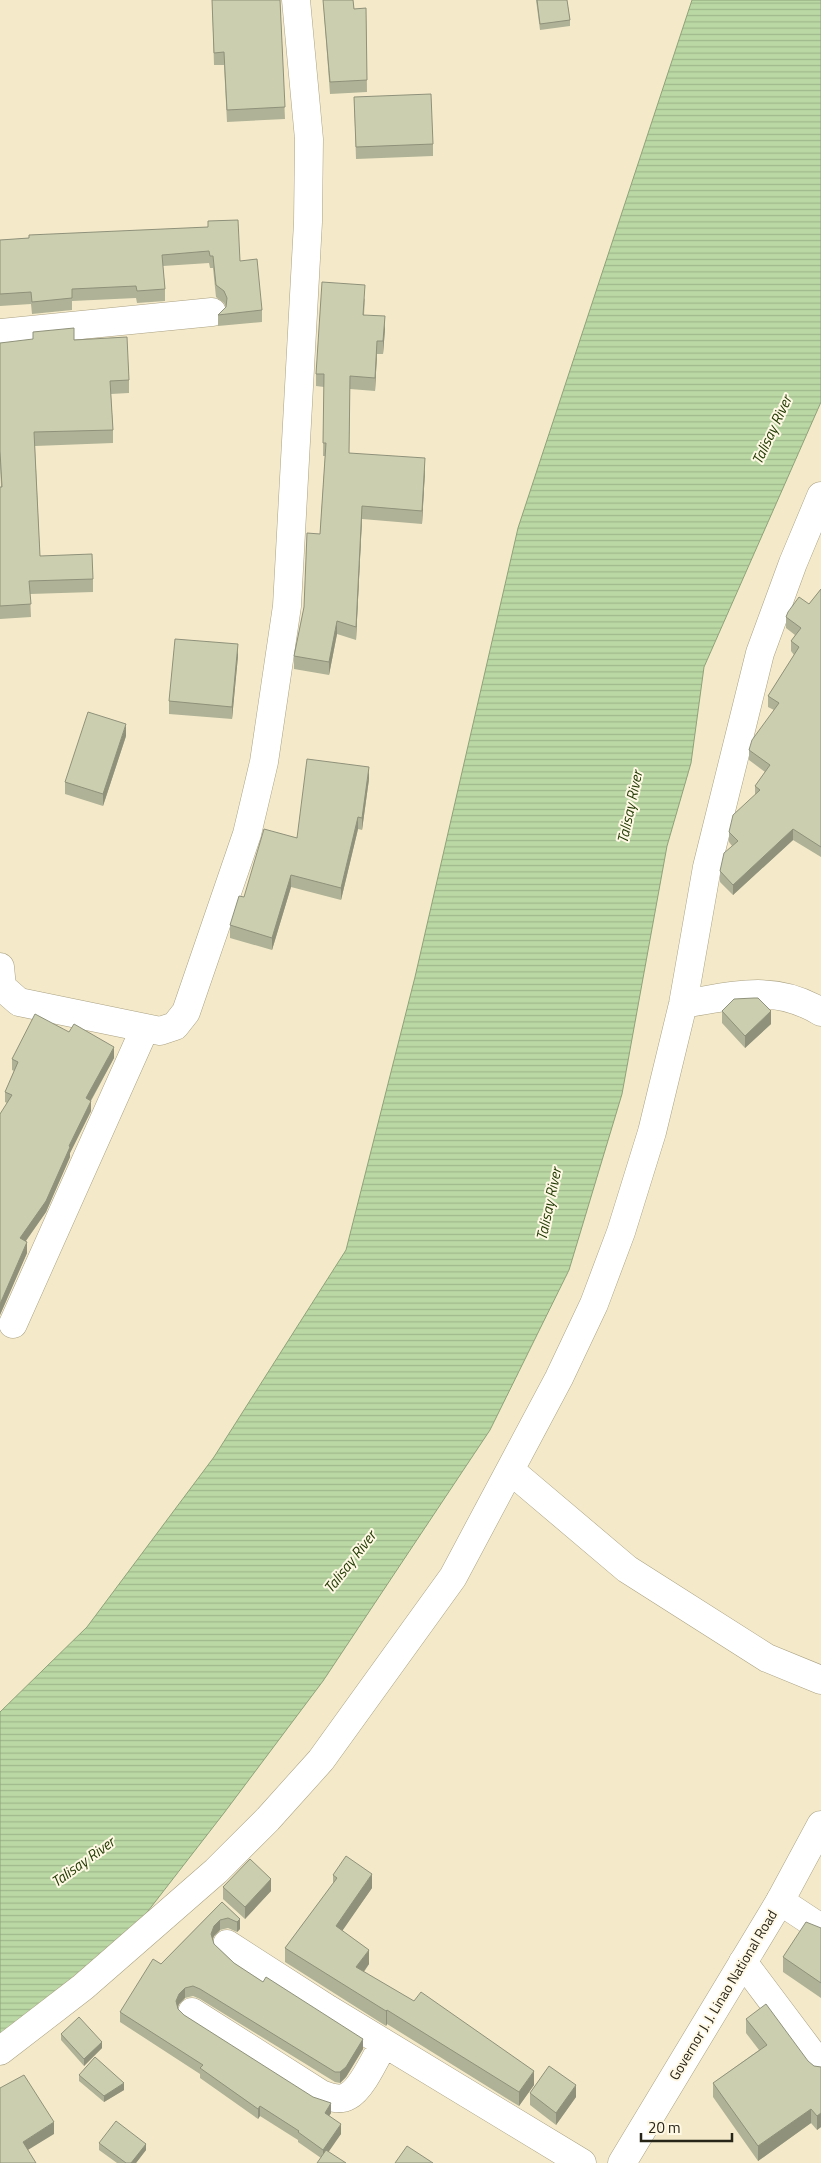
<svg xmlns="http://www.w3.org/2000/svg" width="821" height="2163" font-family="'Titillium Web',sans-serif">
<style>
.water{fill:url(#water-rules);stroke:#8ea27a}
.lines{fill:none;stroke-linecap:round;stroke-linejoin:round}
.minor-casing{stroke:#aaa182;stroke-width:29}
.secondary-casing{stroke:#aaa182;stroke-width:29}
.minor{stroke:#fff;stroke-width:28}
.secondary{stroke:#fff;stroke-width:28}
.wall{fill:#afb296}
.shaded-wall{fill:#8f917a}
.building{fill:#cccfaf;stroke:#8f917a}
.labels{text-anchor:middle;stroke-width:4;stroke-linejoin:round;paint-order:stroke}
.street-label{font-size:14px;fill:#272418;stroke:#fef8e4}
.water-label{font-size:15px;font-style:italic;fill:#1f3800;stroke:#fef8e4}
</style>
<defs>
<pattern id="water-rules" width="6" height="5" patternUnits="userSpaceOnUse" patternTransform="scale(1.25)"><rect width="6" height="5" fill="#bad8a4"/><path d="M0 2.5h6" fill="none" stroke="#a0b98c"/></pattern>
</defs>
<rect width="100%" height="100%" fill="#f4eaca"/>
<path class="water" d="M692,0H821V402L704,667L691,763L667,846L622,1094L569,1270L490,1430L323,1681L224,1813L131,1933L0,2043V1712L87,1627L214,1457L346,1250L415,977L518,528Z"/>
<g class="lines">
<g class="minor-casing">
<path id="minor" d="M0,333L212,312
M0,967L2,987L19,1002L160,1031L175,1026L186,1012L247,834L264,762L287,606L308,222L309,139L296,0
M683,1004C734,996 774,983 821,1012
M13,1324L145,1028
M510,1470L627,1569L767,1658L821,1680
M780,1901L821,1928
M227,1944L328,2009L582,2163
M743,1962L821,2066
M192,2012L321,2094C329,2097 340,2101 348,2096C362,2089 376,2057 384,2043
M0,2051L83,1987L216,1871L268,1819L321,1760L453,1577L510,1470L559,1378L594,1304L621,1232L652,1132L683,1004L707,867L760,653L793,563L821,496"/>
</g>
<g class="secondary-casing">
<path id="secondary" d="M622,2163L780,1901L821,1825"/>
</g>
<use href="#minor" class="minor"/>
<use href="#secondary" class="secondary"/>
</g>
<path class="wall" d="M212,0H280L285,119L227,122L224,65H214Z
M323,0H353L354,9L366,8L367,92L330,94Z
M536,0H567L570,20V26L540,30Z
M354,97L433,144V156L356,159Z
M208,227L240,261L262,310V322L218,326V315L226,307L224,303L216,297L213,268H210L209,263L163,266L165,289V301L137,303L136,298L72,301V310L32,314L31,304L0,306V240Z
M365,298L364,315L385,329L383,354H377L375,391L350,389L349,453L425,471L422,524L362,519L356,640L337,634L329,675L294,669V656L320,534L325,456H323L324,387L316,386V374Z
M74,340L129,380V393L111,394L113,430V443L35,446L40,556L93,579V592L30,594L31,617L0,619V487H1L0,465V343Z
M821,589V857L793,840L733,895L720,882V871L732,846L729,842V832L755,795V786L765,772L749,760V750L774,710L768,707V696L794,655L791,651V641L795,635L786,628V617L809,604Z
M238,656L232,719L169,714V701Z
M126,736L103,806L65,794V782Z
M369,779L362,830L358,829L341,900L291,887L272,950L230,938V925L244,897L297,838Z
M722,1011L771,1024L745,1048L722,1023Z
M114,1058L91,1101V1111L70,1153V1157L46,1212L26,1241L27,1253L0,1315L7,1103L5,1102V1092L14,1071L12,1070V1059Z
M333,1875L372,1888L342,1930L369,1964L364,1972L534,2085L519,2106L387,2024L386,2026L285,1962V1948L333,1884Z
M223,1887L271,1891L245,1919L223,1899Z
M222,1902L240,1919V1929L237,1932L228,1928L220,1930L214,1936L213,1939L214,1944L234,1963L363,2049L346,2077L340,2083L335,2082L200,1999L193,1996L185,1998L179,2004L178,2009L184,2015L331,2113L329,2116L341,2134L321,2158L298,2142V2140L260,2116L258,2119L200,2078V2074L120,2022V2012L161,1964Z
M821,1928V1998L783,1972V1957Z
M746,2019L814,2066L821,2067V2127L817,2130L811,2123L758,2161L713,2097V2083L759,2050L746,2033Z
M61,2034L102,2048L84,2066L61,2040Z
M79,2075L124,2090L104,2102L79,2081Z
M530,2093L576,2097L556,2125L530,2105Z
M99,2143L146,2150L136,2163H117L99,2150Z"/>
<path class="shaded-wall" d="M385,316V329L383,354V341Z
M377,341V354L375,391V378Z
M425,458V471L422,524V511Z
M362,506V519L356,640V627Z
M337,621V634L329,675V662Z
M238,644V656L232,719V707Z
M126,724V736L103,806V794Z
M369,767V779L362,830V818Z
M358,817V829L341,900V888Z
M793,829V840L733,895V885Z
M291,875V887L272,950V938Z
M771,1011V1024L745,1048V1036Z
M114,1047V1058L86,1109V1098Z
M91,1101V1111L70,1153V1157L46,1212L20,1249V1238L69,1146Z
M27,1242V1253L0,1315V1304Z
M372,1874V1888L336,1940V1926Z
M271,1879V1891L245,1919V1907Z
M240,1919V1929L237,1932V1922Z
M220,1920V1930L214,1936L211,1944V1934L214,1926Z
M369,1950V1964L356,1982V1967Z
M185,1988V1998L179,2004L176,2011V2001L179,1994Z
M387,2010V2024L386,2026V2011Z
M363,2039V2049L346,2077L340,2083V2072Z
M102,2042V2048L84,2066V2059Z
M534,2071V2085L519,2106V2092Z
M124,2083V2090L104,2102V2096Z
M576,2085V2097L556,2125V2113Z
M331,2103V2113L325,2123V2113Z
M260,2106V2116L258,2119V2109Z
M811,2109V2123L758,2161V2146Z
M821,2113V2127L817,2130V2116Z
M54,2122V2134L23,2153V2142Z
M341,2124V2134L323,2160V2150Z
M146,2144V2150L136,2163H131Z"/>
<path class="building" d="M212,0H280L285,107L227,110L224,52L214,53Z
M323,0H353L354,9L366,8L367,80L330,82Z
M537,0H567L570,20L540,24Z
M431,94L433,144L356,147L354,97Z
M238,220L240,261L257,259L262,310L218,315L226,307L227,298L224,291L216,285L213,256H210L209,251L162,255L165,289L137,291L136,286L72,289V298L32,302L31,292L0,294V240L29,238V235L208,227V221Z
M322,282L365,285L363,315L385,316L383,341H377L375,378L350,376L349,453L425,458L422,511L362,506L356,627L337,621L329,662L294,656L304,607L307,533L320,534L326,443H323L324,374H316Z
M74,328V340L127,337L129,380L110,381L113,430L34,432L40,556L92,554L93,579L29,581L31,604L0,606V487H2L0,451V343L33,339V332Z
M821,589V847L793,829L733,885L720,871L724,853L738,841L729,832L733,815L760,790L755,786L770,765L749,750L752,740L779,703L768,696L799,647L791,641L801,628L786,617L788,612L799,597L809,604Z
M175,639L238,644L232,707L169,701Z
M88,712L126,724L103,794L65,782Z
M307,759L369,767L362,818L358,817L341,888L291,875L272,938L230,925L239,896L244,897L264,829L297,838Z
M754,998H758L771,1011L745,1036L722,1011L734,999Z
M35,1014L69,1032L74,1024L114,1047L86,1098L91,1101L69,1146L70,1147L46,1201L20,1238L27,1242L0,1304V1114L12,1095L5,1092L18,1062L12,1059Z
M346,1856L372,1874L336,1926L369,1950L356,1967L414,2001L421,1992L534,2071L519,2092L387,2010L386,2011L285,1948L337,1878L333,1875Z
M250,1859L271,1879L245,1907L223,1887Z
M222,1902L240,1919L237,1922L228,1918L220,1920L214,1926L211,1934L214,1944L234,1963L263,1982L266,1977L363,2039L346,2067L340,2072H335L200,1989L193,1986L185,1988L179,1994L176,2001L178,2009L184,2015L313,2097L331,2103L325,2113L341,2124L323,2150L298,2132L299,2131L260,2106L258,2109L200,2068L203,2065L120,2012L153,1959L161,1964Z
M806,1922L821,1928V1983L783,1957Z
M766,2004L808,2061L814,2066L821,2067V2113L817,2116L811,2109L758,2146L713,2083L767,2045L746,2019Z
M79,2017L102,2042L84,2059L61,2034Z
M95,2057L124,2083L104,2096L79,2075Z
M549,2066L576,2085L556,2113L530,2093Z
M24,2075L54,2122L23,2142L36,2163H0V2088Z
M116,2121L146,2144L131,2163H126L99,2143Z
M407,2146L433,2163H395Z
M326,2150L346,2163H317Z"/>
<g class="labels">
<g class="street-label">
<text transform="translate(723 1995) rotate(-59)" y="5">Governor J. J. Linao National Road</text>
</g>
<g class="water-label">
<text transform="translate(772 430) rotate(-65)" y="5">Talisay River</text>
<text transform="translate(630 807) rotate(-78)" y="5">Talisay River</text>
<text transform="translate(549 1204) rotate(-78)" y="5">Talisay River</text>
<text transform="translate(350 1562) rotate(-52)" y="5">Talisay River</text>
<text transform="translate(83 1862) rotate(-36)" y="5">Talisay River</text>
</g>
</g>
<path d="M641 2133v8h91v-8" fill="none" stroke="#272418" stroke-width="2.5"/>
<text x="648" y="2133" font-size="15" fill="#272418" stroke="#fef8e4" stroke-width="4" paint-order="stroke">20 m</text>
</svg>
